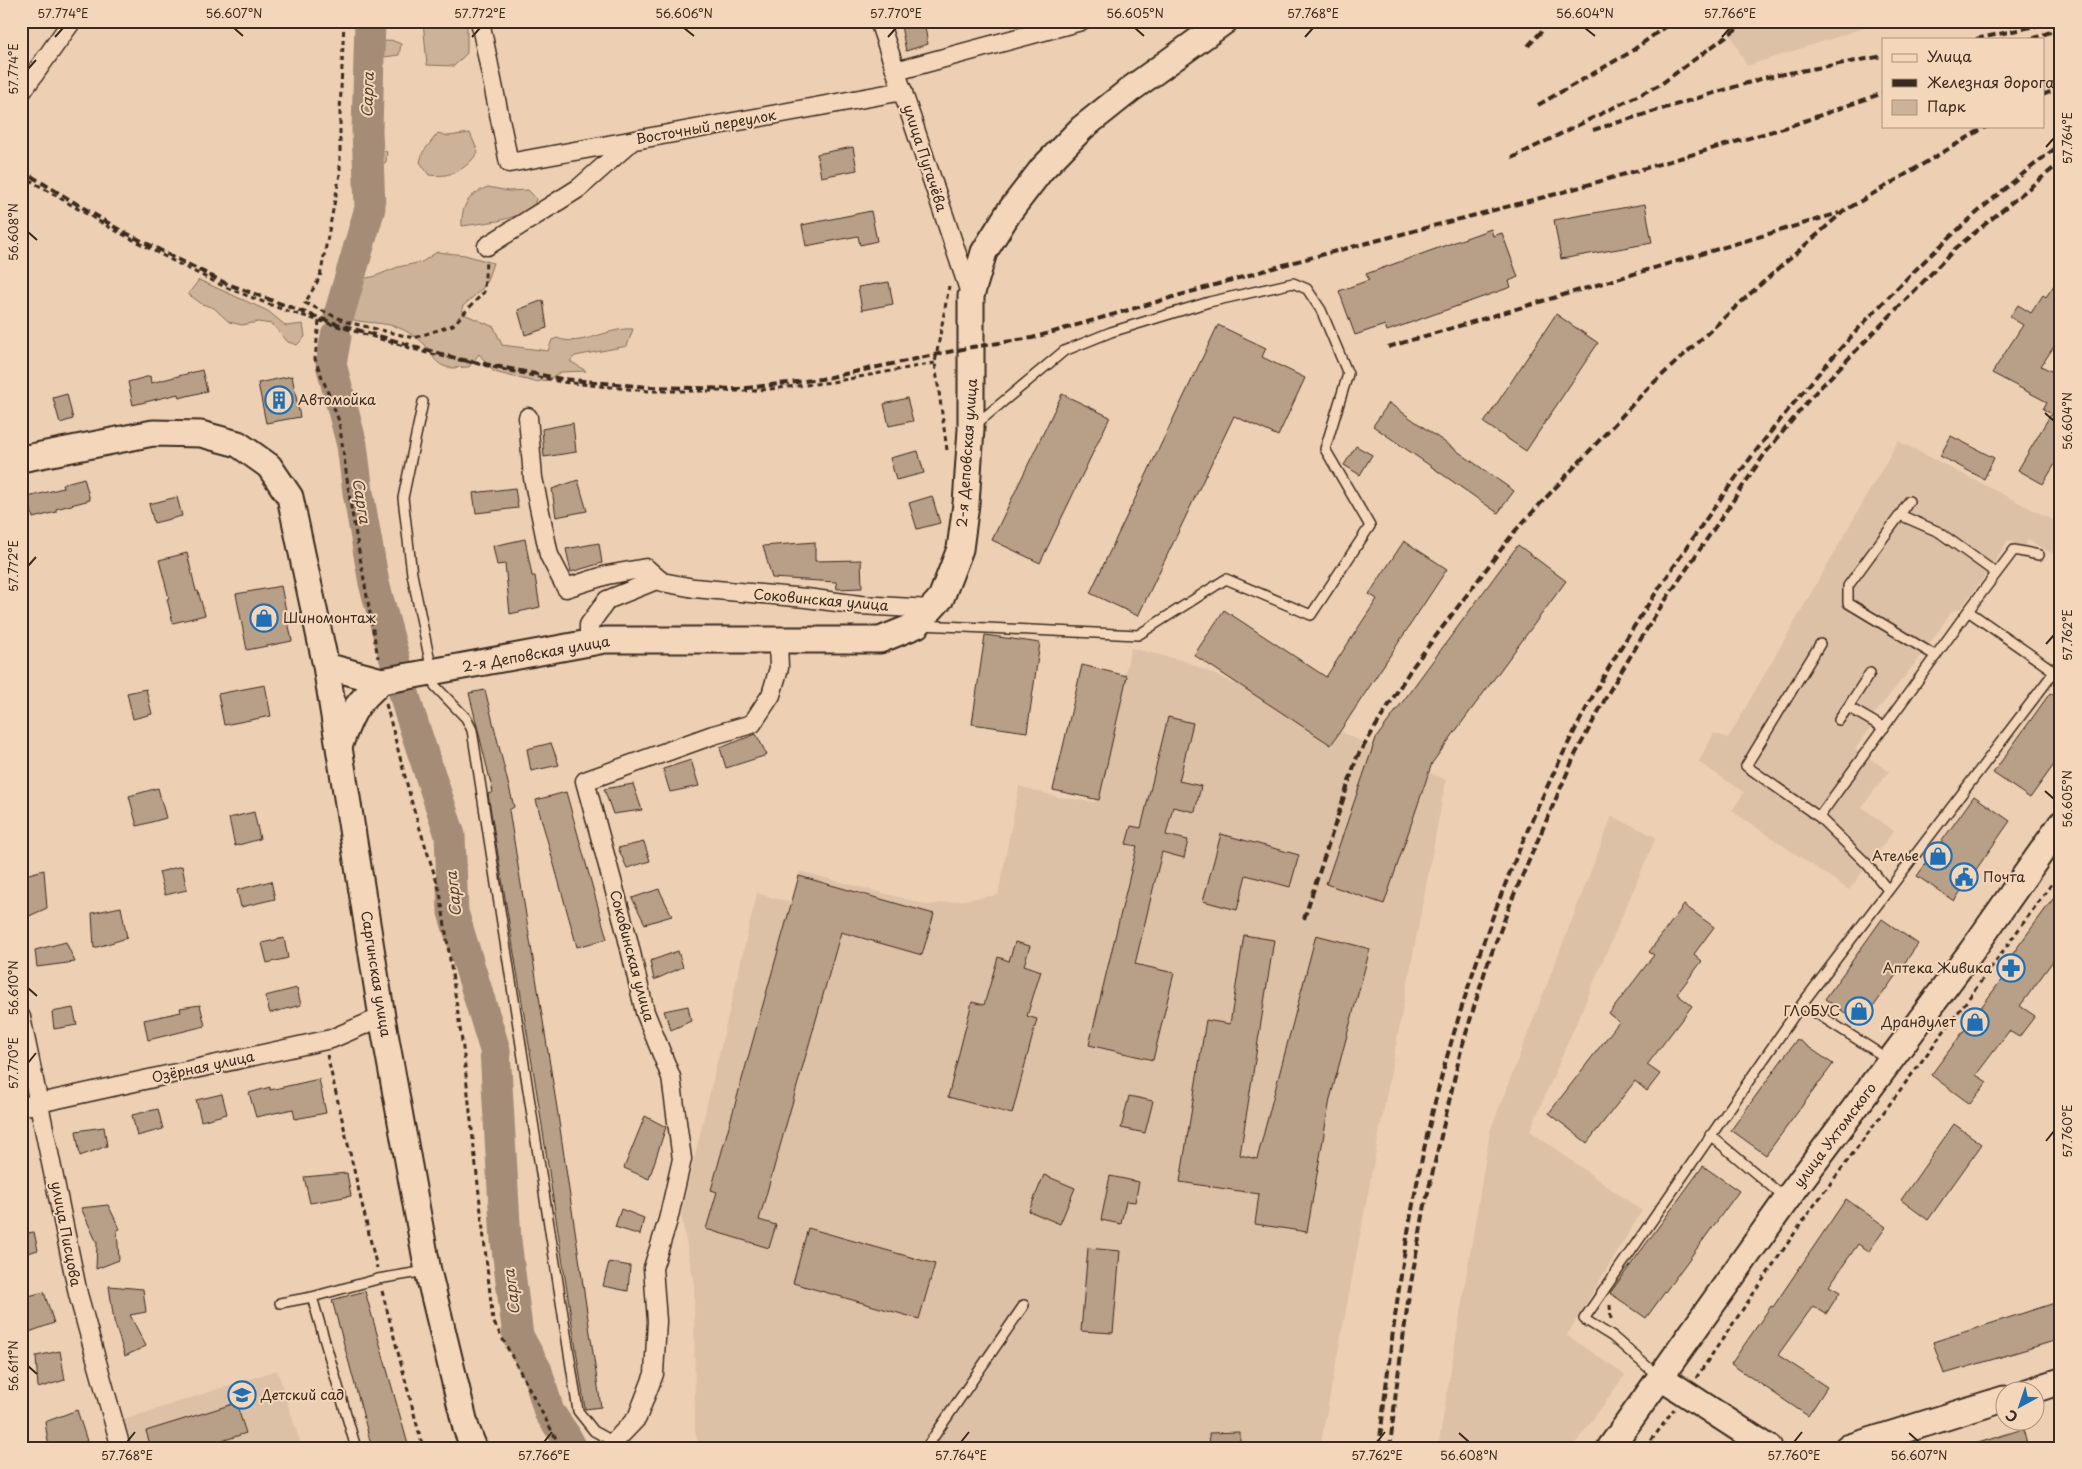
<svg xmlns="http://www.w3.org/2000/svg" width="2082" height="1469" font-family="'Playpen Sans',sans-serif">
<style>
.built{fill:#ddc1a7}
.green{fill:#ccb298;stroke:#846e5b}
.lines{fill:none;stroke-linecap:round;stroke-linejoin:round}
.river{stroke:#a48c76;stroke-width:31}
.building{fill:#b89f88;stroke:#3b2a1e}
.lane-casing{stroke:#3b2a1e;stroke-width:12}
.street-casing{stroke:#3b2a1e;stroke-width:21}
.secondary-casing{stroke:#3b2a1e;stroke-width:29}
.path{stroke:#3b2a1e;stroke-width:3;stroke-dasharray:5 4;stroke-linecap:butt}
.lane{stroke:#f4d7ba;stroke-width:9}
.street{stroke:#f4d7ba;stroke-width:18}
.secondary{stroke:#f4d7ba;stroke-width:25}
.rail{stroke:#3b2a1e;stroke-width:4;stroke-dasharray:8 4;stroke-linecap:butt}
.ticks{fill:none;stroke:#3b2a1e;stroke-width:2}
.labels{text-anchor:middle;stroke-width:4;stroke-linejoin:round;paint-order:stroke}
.street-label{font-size:14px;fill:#3b2a1e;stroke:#f4d7ba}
.poi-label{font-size:14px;fill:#3b2a1e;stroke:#f4d7ba;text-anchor:start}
.water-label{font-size:15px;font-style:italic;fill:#554234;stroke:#f4d7ba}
.neatline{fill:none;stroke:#3b2a1e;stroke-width:2}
.ticks-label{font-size:12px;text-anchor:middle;fill:#3b2a1e}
</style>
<rect width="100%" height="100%" fill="#edd0b4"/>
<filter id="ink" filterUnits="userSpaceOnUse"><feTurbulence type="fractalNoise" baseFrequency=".02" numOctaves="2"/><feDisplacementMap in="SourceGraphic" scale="10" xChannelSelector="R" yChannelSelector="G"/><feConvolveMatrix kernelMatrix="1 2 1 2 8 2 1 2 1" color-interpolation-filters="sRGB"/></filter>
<g filter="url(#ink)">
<path class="built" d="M1723,21H1886L1747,66Z
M1898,441L2061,524V542L2053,554L2028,540L2023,548L2008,540L1988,572L1960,609L1952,611L1922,655L1867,723L1872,726L1855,749L1889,771L1862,807L1894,831L1849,890L1732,811L1744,792L1698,762L1714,733L1728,738Z
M1131,648L1185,661L1446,780L1320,1448H699L695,1430L694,1285L681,1214L757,893L792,903L800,871L928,905L998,895L1019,786L1058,797L1095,802Z
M1612,816L1656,837L1530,1131L1642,1211L1567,1335L1625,1375L1572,1448H1438L1490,1131Z
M277,1370L302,1448H132L123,1420Z"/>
<path class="green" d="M467,21V53L454,66L427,65L423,21Z
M391,40L401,44L399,55L377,58L379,43Z
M438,133L448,136L470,133L478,152C466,170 450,178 429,175L420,162L423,152Z
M378,148L387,152L386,162L375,169L363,165V153Z
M488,187L508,191L528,190L536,198L533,211L498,221L462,226C461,205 469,194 488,187Z
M437,252L465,255L493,263L485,286L462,307L464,314L494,327L502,345L548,351L552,340L557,338C581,348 607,327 633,329L627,346L575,356L570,361L586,371L561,372L547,380L535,382L494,372L479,354L469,367C462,367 452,369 446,367C432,362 433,353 425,345C420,339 407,331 399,328C378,319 351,327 338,310L343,281L373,277L398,267L422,262Z
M199,280L268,311L286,326L303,324L305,337L297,345L288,342L272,324L258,322L242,325L229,322L214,308L202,304L188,294Z"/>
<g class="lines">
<path class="river" d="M339,315L370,208L367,130L370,21
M336,336L331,364L352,445L358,492L374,583L409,711L450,835L453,912L495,1050L506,1241L518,1336L537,1371L549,1412L565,1435L572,1448"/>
</g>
<path class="building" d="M900,21H924L928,44L906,51Z
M853,147L857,170L821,177L817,154Z
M1645,204L1652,243L1561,259L1554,220Z
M871,211L877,241L860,245L858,236L806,246L802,225Z
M1491,229L1493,236L1502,233L1518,277L1509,281L1511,287L1387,331L1385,325L1355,335L1339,291L1369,280L1366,274Z
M2061,275V336L2041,366L2061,376V454L2043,484L2018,470L2051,414L2043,409L2047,402L1992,373L2023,325L2010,317L2018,305L2031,313L2043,295L2046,297Z
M889,282L893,304L862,310L858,287Z
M543,300L547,328L525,335L518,310Z
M1556,314L1598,343L1526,451L1484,423Z
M1218,325L1266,348L1262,357L1305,378L1278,436L1234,416L1138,616L1090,593Z
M202,370L207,391L179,398L178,394L133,405L128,382L150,376L151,383Z
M292,376L300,417L266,423L258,383Z
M67,394L73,419L60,423L53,398Z
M1062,394L1110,417L1040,563L992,540Z
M907,398L913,421L889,426L884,404Z
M1389,403L1514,491L1498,513L1373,426Z
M573,423L576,452L544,457L542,429Z
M1951,436L1994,458L1984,479L1940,456Z
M1356,446L1372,455L1360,475L1344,465Z
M918,451L924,473L896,480L890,458Z
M84,478L90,500L56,509V512L33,518L28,497L63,488L62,484Z
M578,480L587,511L556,517L552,489Z
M515,488L518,508L476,513L473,493Z
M932,496L940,523L917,529L909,503Z
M177,497L182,516L154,523L149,504Z
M525,539L532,576H535L540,607L510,614L505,564L497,565L493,546Z
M1404,541L1447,569L1331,745L1194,655L1224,610L1326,677L1377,599L1369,594Z
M815,542V561L861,560L862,588L837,589L836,582L772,578L763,546Z
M599,543L602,563L571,572L566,549Z
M1518,545L1566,581L1432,763L1384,904L1326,884L1376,738Z
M187,553L196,591H198L205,615L173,623L167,599L169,598L159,560Z
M281,586L292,641L247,650L236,594Z
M985,635L1040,643L1027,732L972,724Z
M1082,665L1127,676L1099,800L1053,790Z
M265,685L271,716L224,725L218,694Z
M146,689L152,714L133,719L127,693Z
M485,690L514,807L509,810L557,1108L601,1407L585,1409L539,1106L488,794L493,792L469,693Z
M2050,693L2061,700V755L2030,798L1993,773Z
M1168,717L1193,723L1179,781L1201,786L1195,812L1173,807L1166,835L1188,840L1184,858L1162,852L1135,964L1174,973L1153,1060L1089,1045L1137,846L1126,844L1131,826L1141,828Z
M756,734L767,755L726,768L720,748Z
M551,743L559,765L531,771L527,749Z
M691,760L699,786L670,792L663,769Z
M633,784L642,810L613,814L604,789Z
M158,788L166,818L137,826L129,796Z
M566,792L607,939L577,947L536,800Z
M1974,796L2010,821L1954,901L1917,876Z
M254,812L260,839L235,846L229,818Z
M1221,834L1299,855L1290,887L1246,875L1237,910L1203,901Z
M644,842L650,861L627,868L618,848Z
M182,866L187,890L165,895L159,872Z
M44,870L47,908L27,917L21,888V876Z
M799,876L934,914L922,955L841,932L759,1220L776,1225L769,1248L706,1229L717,1192L711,1190Z
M271,881L275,899L241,907L237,890Z
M2061,888V950L2020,1006L2035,1016L2019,1037L2009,1031L1976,1075L1987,1082L1970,1104L1931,1075L2005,975L2000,971Z
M659,889L672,916L645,924L632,898Z
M1684,905L1714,927L1694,954L1702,961L1677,994L1692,1006L1647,1065L1660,1074L1647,1091L1635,1081L1587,1143L1549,1113L1619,1022L1609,1014L1654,955L1649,952Z
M121,907L127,938L94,948L92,913Z
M1882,919L1918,944L1861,1024L1825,999Z
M1244,935L1274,940L1240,1155L1257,1159L1316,935L1370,949L1330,1099L1307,1232L1255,1224L1259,1194L1180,1182L1206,1020L1230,1024Z
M284,938L288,958L267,963L262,943Z
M66,942L75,962L37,967L35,950Z
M1015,942L1030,946L1024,965L1041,971L1027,1016L1037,1019L1012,1114L948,1097L972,1002L984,1005L998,957L1009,961Z
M678,951L683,967L654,980L650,961Z
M297,988L301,1005L270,1013L265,996Z
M200,1005L205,1026L148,1040L144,1020L181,1012L180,1008Z
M688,1006L691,1021L671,1030L664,1011Z
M73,1008L77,1025L54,1029L52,1012Z
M1797,1039L1833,1064L1766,1155L1731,1130Z
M319,1079L326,1113L295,1119L293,1109L256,1117L249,1093L270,1087V1090Z
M222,1094L227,1114L201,1121L196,1100Z
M1129,1096L1153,1101L1145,1133L1121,1128Z
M158,1109L163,1129L137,1136L132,1115Z
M645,1116L666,1127L649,1179L624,1168Z
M1954,1124L1982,1144L1928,1220L1901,1200Z
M104,1127L107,1146L80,1156L76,1131Z
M1703,1166L1739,1191L1646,1318L1610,1293Z
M347,1173L351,1196L310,1203L304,1177Z
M1044,1175L1075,1188L1060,1224L1029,1211Z
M1110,1176L1139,1182L1135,1202L1126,1201L1121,1224L1101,1220Z
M1846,1199L1886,1227L1869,1251L1858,1244L1829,1286L1840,1292L1826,1314L1813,1306L1778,1355L1827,1387L1808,1416L1731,1364L1771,1306L1773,1307Z
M108,1205L120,1229L117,1230L119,1260L96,1269L97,1243L81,1208Z
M621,1209L644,1218L640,1235L615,1227Z
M808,1228L935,1264L919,1319L793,1283Z
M34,1232L38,1250L21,1255V1234Z
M1088,1248L1120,1251L1113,1333L1081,1331Z
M609,1262L630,1266L628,1291L603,1286Z
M109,1286L143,1289L146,1312L130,1315L146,1346L125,1356L114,1321Z
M365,1291L409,1448H372L332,1300Z
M44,1292L54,1323L21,1335V1298Z
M2061,1301V1339L1944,1374L1933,1342Z
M60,1351L65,1380L38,1388L36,1356Z
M236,1403L246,1433L222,1441L224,1448H151L146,1431Z
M77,1410L87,1441L69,1448H49L45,1422Z
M2023,1429L2028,1448H1975V1444Z
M1240,1432V1448H1210L1209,1433Z"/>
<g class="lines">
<g class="lane-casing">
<path id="lane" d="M423,402L403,498L412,574L435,686L466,718L472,730L578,1411L594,1431L614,1442
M1909,501L1900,515L1939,532L1996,573
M1900,515L1848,586V603L1936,656
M1968,611L2014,550L2039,555
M921,625L1138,635L1226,579L1311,615L1370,526L1325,449L1348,374L1321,310L1307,289L1293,283L1209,302L1111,332L1064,351L975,425
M1820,644L1746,766L1819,817L1867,864L1888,890
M1870,673L1848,707L1884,728
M1839,720L1848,707
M1819,817L1968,611L2061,676
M1802,1004L1888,1059
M1710,1135L1785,1198
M312,1297L356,1448
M280,1303L312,1297L378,1279L426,1271
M1658,1376L1613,1337L1584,1319L1802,1004L2061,663
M926,1448L1024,1305"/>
</g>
<g class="street-casing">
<path id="street" d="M480,21L509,163L903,91
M879,21L971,296
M896,71L1081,21
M21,93L72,21
M487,246L579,188L632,141
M528,417L533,478L549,555L566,588L607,575L646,568L662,582L694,588L806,598L860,605L931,609
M589,643V625L607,600L659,579
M21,1017L78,1294L121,1448
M21,1107L331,1039L382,1017
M617,1448L614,1442L637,1418L654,1374L657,1321L653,1268L668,1220L682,1159L671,1077L645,1012L627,936L585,781L713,735L752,724L771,695L779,668L778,640"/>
</g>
<g class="secondary-casing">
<path id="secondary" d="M21,459L153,433L201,434L238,444L269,466L290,497L326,666L382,1017L428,1271L466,1428L474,1448
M326,666L382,681L605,640H880L917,625L931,609L941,598L960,549L966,504L971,429V296L984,252L1009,212L1042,169L1082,128L1131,89L1225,21
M340,744C352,710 356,704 382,681
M1660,1377L1769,1448
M2027,1392L2061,1381
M1610,1448L1787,1199L1971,952L2061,824
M1847,1448L2004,1399"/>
</g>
<path class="path" d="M344,21L340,112V174L320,277L305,303L347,322L414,338L453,325L484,292L486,261
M21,175L107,226L179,264L225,287L284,310L427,353L562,382L648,391H753L832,382L935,363
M319,321L315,359L339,421L351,507L378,658
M947,450L935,363L949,286
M386,704L413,807L440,892L463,1048L493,1321L561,1448
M327,1055L377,1268
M382,1291L423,1448
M1610,1305L1611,1321
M1696,1378L1807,1215L1974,991L2061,871
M1646,1448L1674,1409"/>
<use href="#lane" class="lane"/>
<use href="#street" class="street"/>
<use href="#secondary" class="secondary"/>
<path class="rail" d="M1976,39L2059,21
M2032,39L2061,28
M1528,46L1551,21
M2043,95L2061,87
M1538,105L1629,53L1673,21
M1593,130L1767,77L1883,56
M1512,158L1661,84L1747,21
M21,170L118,229L225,283L330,322L458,359L562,379L648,387L738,389L821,379L972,347L1032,338L1294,262L1556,194L1787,127L1883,93
M1388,347L1839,213
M1304,919L1357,757L1411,669L1515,531L1647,389L1752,292L1844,211L1987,126
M1379,1448C1394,1312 1412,1175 1451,1043C1487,919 1537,797 1599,685C1625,638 1655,594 1685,550C1788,396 1913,256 2061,144
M1390,1448L1396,1391L1409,1294L1425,1205L1461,1050L1486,968L1513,897L1575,755L1610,690L1656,614L1764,455L1811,397L1956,248L2061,162"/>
</g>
</g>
<path class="ticks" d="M234,28L243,36M684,28L694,36M1135,28L1144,36M1585,28L1595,36M55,37L63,28M472,37L480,28M888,37L896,28M1305,37L1313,28M1722,37L1730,28M28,69L36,60M2046,147L2054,138M28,232L37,240M2045,413L2054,421M28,566L36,557M2046,644L2054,635M2045,791L2054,799M28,988L37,996M28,1063L36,1053M2046,1141L2054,1131M28,1366L37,1374M1459,1433L1469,1442M1909,1433L1919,1442M127,1442L135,1432M544,1442L552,1432M961,1442L969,1432M1377,1442L1385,1432M1794,1442L1802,1432"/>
<defs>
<g id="building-ring" transform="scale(1.4375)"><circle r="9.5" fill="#f4d7ba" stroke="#1f6fb2" stroke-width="1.5"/><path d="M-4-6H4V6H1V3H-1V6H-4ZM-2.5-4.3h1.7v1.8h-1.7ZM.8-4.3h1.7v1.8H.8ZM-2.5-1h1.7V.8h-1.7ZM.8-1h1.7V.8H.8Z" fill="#1f6fb2"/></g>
<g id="shop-ring" transform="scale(1.4375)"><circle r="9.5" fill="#f4d7ba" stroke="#1f6fb2" stroke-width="1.5"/><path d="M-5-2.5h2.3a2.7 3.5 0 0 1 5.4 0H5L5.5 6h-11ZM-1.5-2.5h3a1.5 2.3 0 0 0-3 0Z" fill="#1f6fb2"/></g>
<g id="civic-ring" transform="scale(1.4375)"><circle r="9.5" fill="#f4d7ba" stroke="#1f6fb2" stroke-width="1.5"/><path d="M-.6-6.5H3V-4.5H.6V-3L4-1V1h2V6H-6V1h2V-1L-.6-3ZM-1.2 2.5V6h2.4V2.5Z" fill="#1f6fb2"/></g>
<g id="pharmacy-ring" transform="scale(1.4375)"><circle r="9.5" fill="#f4d7ba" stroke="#1f6fb2" stroke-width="1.5"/><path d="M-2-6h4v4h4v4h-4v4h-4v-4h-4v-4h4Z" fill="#1f6fb2"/></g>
<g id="school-ring" transform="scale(1.4375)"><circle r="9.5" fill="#f4d7ba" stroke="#1f6fb2" stroke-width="1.5"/><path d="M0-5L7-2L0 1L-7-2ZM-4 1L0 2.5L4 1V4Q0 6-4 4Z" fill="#1f6fb2"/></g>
</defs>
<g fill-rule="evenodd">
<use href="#building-ring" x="279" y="400"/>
<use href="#shop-ring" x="264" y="618"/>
<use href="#shop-ring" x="1938" y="856"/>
<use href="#civic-ring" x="1964" y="877"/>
<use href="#pharmacy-ring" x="2011" y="968"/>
<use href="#shop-ring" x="1859" y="1011"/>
<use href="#shop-ring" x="1975" y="1022"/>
<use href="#school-ring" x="242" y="1395"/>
</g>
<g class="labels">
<g class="street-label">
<text transform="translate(706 127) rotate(-10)" y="5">Восточный переулок</text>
<text transform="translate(925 158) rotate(72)" y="5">улица Пугачёва</text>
<text transform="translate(967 453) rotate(-86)" y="5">2-я Деповская улица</text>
<text transform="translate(821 600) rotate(5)" y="5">Соковинская улица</text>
<text transform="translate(536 654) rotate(-10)" y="5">2-я Деповская улица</text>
<text transform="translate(632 956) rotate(75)" y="5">Соковинская улица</text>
<text transform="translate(376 974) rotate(81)" y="5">Саргинская улица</text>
<text transform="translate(203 1067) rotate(-12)" y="5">Озёрная улица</text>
<text transform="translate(1835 1135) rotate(-53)" y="5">улица Ухтомского</text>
<text transform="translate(66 1234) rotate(79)" y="5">улица Писцова</text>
</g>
<g class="poi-label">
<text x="298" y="405">Автомойка</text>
<text x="283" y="623">Шиномонтаж</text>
<text x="1919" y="861" text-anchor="end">Ателье</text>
<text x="1983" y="882">Почта</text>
<text x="1992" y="973" text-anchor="end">Аптека Живика</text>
<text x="1840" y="1016" text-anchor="end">ГЛОБУС</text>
<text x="1956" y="1027" text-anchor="end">Драндулет</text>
<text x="261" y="1400">Детский сад</text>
</g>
<g class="water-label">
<text transform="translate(368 95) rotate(-88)" y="5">Сарга</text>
<text transform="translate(361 501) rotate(81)" y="5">Сарга</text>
<text transform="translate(454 894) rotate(-96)" y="5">Сарга</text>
<text transform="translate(512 1292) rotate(-97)" y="5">Сарга</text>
</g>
</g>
<rect width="2082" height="1469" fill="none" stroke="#f4d7ba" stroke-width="55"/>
<rect x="1882" y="38" width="162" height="90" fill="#f4d7ba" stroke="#aa927c"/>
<rect x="1892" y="54" width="25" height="8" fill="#f4d7ba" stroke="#aa927c"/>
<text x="1927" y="62" font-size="15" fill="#3b2a1e">Улица</text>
<rect x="1892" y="79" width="25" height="8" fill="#3b2a1e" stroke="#aa927c"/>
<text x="1927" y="88" font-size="15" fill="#3b2a1e">Железная дорога</text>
<rect x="1892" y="100" width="25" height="15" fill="#ccb298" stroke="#aa927c"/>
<text x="1927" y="112" font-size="15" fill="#3b2a1e">Парк</text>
<g transform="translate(2020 1406) rotate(220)"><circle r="24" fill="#f4d7ba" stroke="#aa927c"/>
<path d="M0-4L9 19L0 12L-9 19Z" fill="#1f6fb2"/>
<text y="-8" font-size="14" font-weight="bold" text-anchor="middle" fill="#3b2a1e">С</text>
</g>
<rect x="28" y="28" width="2026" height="1414" class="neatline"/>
<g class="ticks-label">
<text x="63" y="18">57.774°E</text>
<text x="234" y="18">56.607°N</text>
<text x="480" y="18">57.772°E</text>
<text x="684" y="18">56.606°N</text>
<text x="896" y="18">57.770°E</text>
<text x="1135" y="18">56.605°N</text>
<text x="1313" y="18">57.768°E</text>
<text x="1585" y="18">56.604°N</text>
<text x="1730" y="18">57.766°E</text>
<text transform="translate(14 69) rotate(-90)" y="4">57.774°E</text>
<text transform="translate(2068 138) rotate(-90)" y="4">57.764°E</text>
<text transform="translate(14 232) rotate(-90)" y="4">56.608°N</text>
<text transform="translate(2068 421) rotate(-90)" y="4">56.604°N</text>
<text transform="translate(14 566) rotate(-90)" y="4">57.772°E</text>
<text transform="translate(2068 635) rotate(-90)" y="4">57.762°E</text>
<text transform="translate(2068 799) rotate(-90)" y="4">56.605°N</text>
<text transform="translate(14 988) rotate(-90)" y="4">56.610°N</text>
<text transform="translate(14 1063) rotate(-90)" y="4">57.770°E</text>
<text transform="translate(2068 1131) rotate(-90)" y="4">57.760°E</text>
<text transform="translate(14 1366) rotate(-90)" y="4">56.611°N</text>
<text x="127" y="1460">57.768°E</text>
<text x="544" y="1460">57.766°E</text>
<text x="961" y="1460">57.764°E</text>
<text x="1377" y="1460">57.762°E</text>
<text x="1469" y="1460">56.608°N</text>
<text x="1794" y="1460">57.760°E</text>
<text x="1919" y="1460">56.607°N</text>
</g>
</svg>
